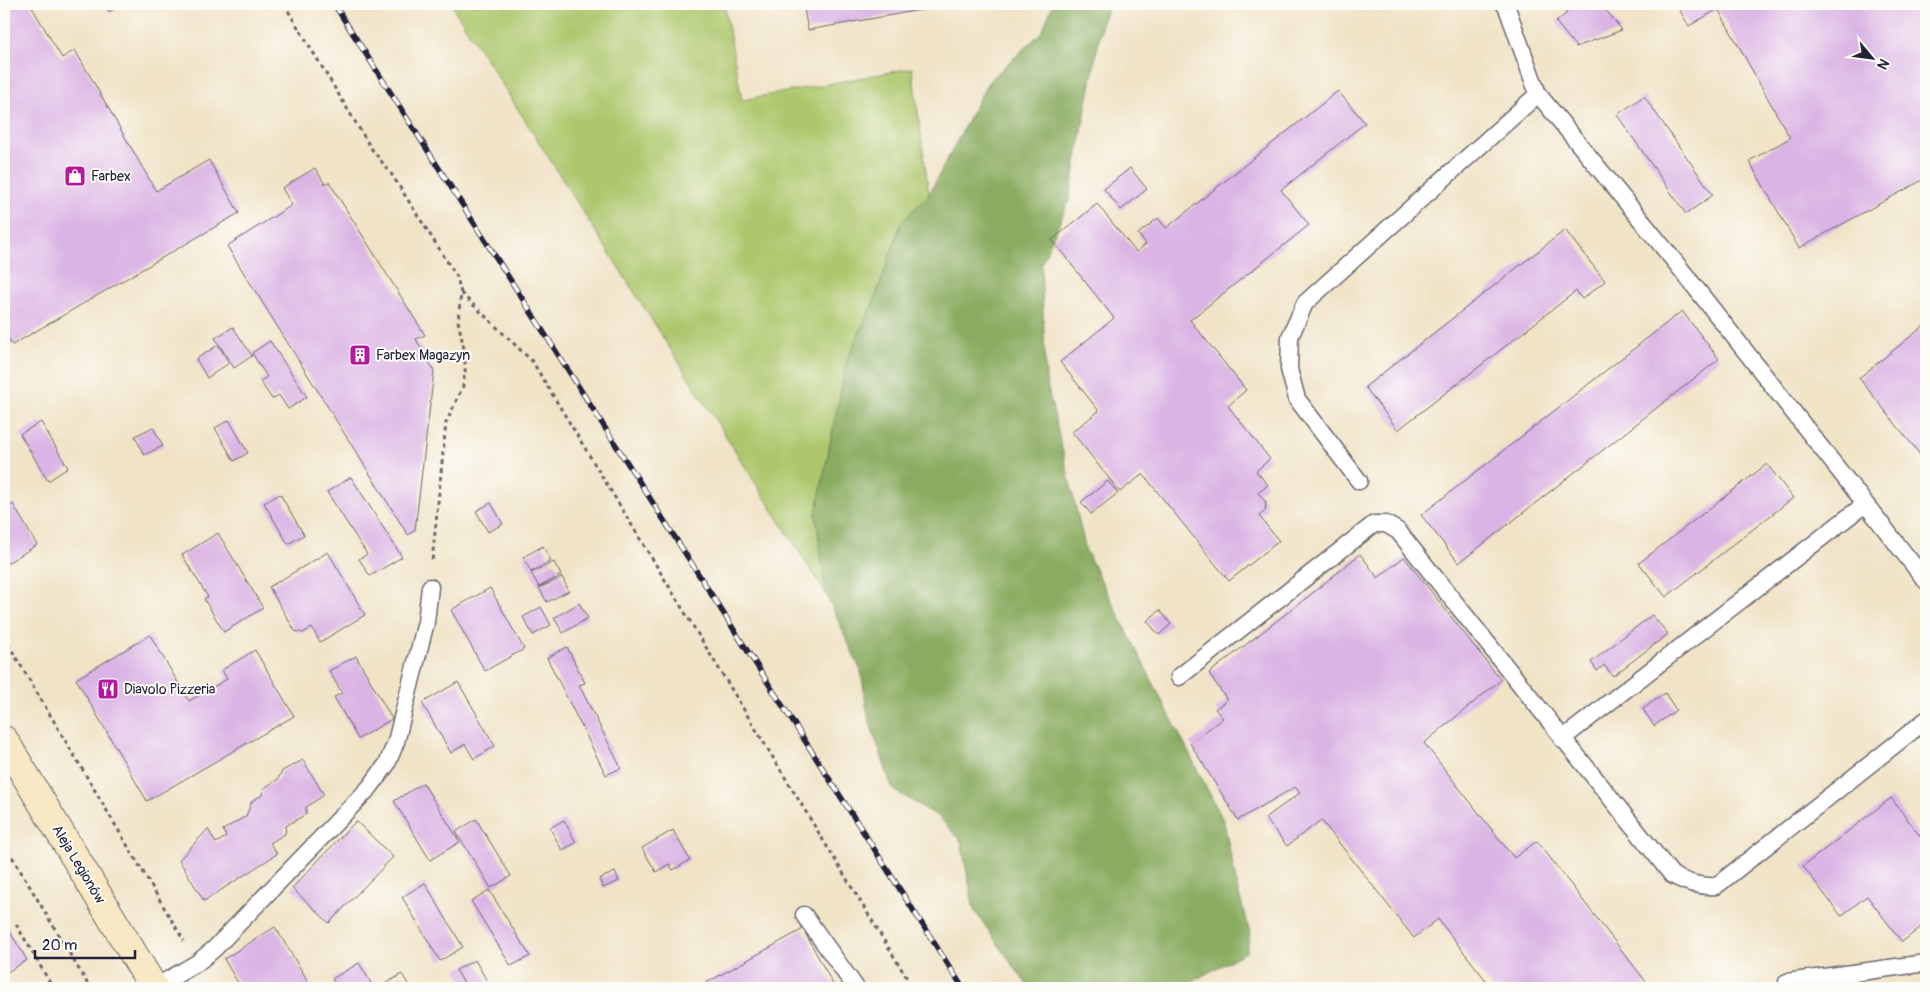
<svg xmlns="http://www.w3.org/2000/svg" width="1930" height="992" font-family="Pangolin,sans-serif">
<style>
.green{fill:#aec76d;stroke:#687454}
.forest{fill:#8aac60;stroke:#56674e}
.building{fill:#dab4e4}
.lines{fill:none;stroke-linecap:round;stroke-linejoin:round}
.service-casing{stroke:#6a666c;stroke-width:19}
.secondary-casing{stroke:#6a666c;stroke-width:30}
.path{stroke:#6a666c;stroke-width:3;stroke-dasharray:4 4;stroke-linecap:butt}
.service{stroke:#fff;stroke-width:16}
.secondary{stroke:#f8e8c3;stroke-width:28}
.rail-casing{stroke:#22223b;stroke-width:5.5}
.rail{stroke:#fdfcf7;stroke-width:4;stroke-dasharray:11;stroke-linecap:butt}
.labels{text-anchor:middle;stroke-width:4;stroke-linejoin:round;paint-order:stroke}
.poi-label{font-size:14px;fill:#22223b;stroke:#fdfcf7;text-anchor:start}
.street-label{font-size:14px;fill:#22223b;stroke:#fdfcf7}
</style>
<rect width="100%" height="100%" fill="#fdfcf7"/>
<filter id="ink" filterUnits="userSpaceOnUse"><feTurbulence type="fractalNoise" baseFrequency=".02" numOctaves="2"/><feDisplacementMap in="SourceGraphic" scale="10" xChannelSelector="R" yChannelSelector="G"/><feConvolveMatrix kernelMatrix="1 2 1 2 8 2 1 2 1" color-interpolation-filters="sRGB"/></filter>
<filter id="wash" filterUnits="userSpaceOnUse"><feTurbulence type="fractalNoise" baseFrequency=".0096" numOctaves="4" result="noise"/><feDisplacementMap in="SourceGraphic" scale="20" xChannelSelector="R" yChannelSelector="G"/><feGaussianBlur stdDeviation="1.12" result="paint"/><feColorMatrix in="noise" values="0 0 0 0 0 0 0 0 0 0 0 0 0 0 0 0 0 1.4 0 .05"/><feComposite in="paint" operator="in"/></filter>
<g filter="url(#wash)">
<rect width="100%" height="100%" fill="#f0e3c6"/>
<path class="green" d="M451,4H724L742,100L912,68L929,194L902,221L876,296L847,360L816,514L826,594Z"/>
<path class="forest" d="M1053,4H1109L1102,23L1069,201L1041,264L1046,380L1086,551L1224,822L1238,891L1250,933L1246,952L1180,988H1029L974,910L961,841L938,816L893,790L868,717L861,671L826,594L816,514L847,360L876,296L902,221L929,194L988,82L1042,32Z"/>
<g id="blocks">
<path class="building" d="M4,4H30L62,58L75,50L156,191L209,160L239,213L12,345L4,331Z
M104,4H123L109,12Z
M803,4H948V5L808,30Z
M1560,4H1601L1622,30L1576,47L1556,22L1567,13Z
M1676,4H1926V54L1924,55L1926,59V178L1799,248L1749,161L1790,138L1718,9L1689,26Z
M1338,91L1365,123L1281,190L1309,225L1190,320L1246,390L1228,406L1270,459L1256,471L1268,485L1258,493L1266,502L1265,511L1259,516L1279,541L1229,581L1143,474L1120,492L1072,432L1099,411L1060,362L1114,318L1052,240L1097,204L1136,252L1146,244L1138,234L1158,218L1166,228Z
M1644,96L1713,195L1686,214L1617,115Z
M315,168L325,184L329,182L425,335L416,339L434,371L415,530L408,535L227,246L292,205L282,188Z
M1130,168L1147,189L1121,210L1104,189Z
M1565,230L1605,281L1582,299L1576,291L1398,430L1365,387Z
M1682,311L1719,359L1459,563L1421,515Z
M1926,324V462L1859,378Z
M233,327L252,356L234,368L215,338Z
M270,341L307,397L288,409L279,395L272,399L260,381L267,377L252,353Z
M218,345L229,363L207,378L196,359Z
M229,420L248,453L234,461L215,428Z
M41,422L68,468L48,481L20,434Z
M153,427L163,446L144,455L135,436Z
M1767,464L1793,498L1666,597L1639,563Z
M351,477L402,557L370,576L359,559L367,554L327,492Z
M1108,481L1118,493L1091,514L1081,502Z
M280,494L304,535L288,544L264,503Z
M491,503L503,524L488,532L476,511Z
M13,504L37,545L4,565V509Z
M218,533L263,608L224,632L204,599L208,597L182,555Z
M543,546L551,561L531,572L523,557Z
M328,552L365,615L320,642L312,628L303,633L295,631L269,587Z
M1360,554L1378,578L1404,557L1501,680L1424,743L1514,858L1537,841L1647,983L1640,988H1492L1438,919L1414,938L1321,820L1287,846L1265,818L1300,793L1295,787L1238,820L1190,743L1223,718L1215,709L1227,700L1209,673L1309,596Z
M554,562L561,575L539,587L531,573Z
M562,577L569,591L547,602L539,588Z
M490,588L524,649L485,671L451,610Z
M579,603L588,618L563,633L554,618Z
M541,607L551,625L533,635L523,617Z
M1160,610L1171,624L1159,635L1147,621Z
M1652,615L1668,634L1613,676L1604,665L1597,671L1591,662Z
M150,635L189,701L227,679L222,670L255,650L294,716L147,801L76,679Z
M567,647L585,683L579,685L621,768L606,775L547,658Z
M356,656L392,719L358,739L334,697L342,693L329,671Z
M458,682L495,746L474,759L465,744L451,753L422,703Z
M1665,693L1676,710L1654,726L1643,709Z
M303,760L324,795L306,807V814L286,826L285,834L270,843L277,854L204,901L179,860L208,829L216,843L226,837L223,830L246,816L252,801L262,795L264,788L278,779L282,771Z
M423,783L460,842L430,860L394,801Z
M1891,798L1926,844V923L1902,942L1867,896L1841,916L1803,866Z
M476,819L511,876L491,888L456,832Z
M564,820L576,843L562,850L550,828Z
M356,821L393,857L329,923L292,888Z
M673,830L690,860L673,870L669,864L656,872L642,848Z
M615,872L619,881L603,888L599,879Z
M425,883L463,947L440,961L402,897Z
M489,890L530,956L511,966L471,901Z
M4,922L27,960L4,974Z
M275,927L311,986L307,988H241L224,959Z
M803,929L835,988H697L762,952Z
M475,960L491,988H467L456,970Z
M359,963L374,988H338L332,979Z
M402,974L409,986L406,988H378Z"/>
</g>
</g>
<g filter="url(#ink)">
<use href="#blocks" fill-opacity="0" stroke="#6a666c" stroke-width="1"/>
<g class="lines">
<g class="service-casing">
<path id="service" d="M1504,4L1507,8L1538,94L1676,263L1926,581
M1359,481L1297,399L1289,369L1290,337L1305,303L1538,94
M1179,677L1374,524H1386L1398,531L1672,875C1686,883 1699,887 1716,886L1926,720
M1562,739L1865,504
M804,915L856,988
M1787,982L1926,963
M154,988L197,963L214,949L370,787L387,764L396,742L426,622L430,587"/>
</g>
<g class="secondary-casing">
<path id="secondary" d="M4,740L154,988"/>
</g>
<path class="path" d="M284,4L371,148L392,175L457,277L461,293L458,321L465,353V372L463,386L446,423L432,562
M461,293L532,361L913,988
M4,637L184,941
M4,843L90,988
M16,924L53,988"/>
<use href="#service" class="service"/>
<use href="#secondary" class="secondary"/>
<g class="rail-casing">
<path id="rail" d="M334,4L963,988"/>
</g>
<use href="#rail" class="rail"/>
</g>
</g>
<defs>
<g id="shop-square" transform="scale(1.125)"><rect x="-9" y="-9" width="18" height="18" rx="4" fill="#b5179e" stroke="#fdfcf7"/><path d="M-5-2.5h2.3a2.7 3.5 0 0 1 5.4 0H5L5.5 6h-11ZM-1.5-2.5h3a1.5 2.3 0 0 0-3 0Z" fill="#fff"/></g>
<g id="building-square" transform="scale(1.125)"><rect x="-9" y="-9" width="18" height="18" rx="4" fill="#b5179e" stroke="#fdfcf7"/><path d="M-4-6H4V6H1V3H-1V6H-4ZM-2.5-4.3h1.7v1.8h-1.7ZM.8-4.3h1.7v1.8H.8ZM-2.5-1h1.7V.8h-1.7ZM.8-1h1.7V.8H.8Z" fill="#fff"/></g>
<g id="restaurant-square" transform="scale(1.125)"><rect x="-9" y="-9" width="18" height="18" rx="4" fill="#b5179e" stroke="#fdfcf7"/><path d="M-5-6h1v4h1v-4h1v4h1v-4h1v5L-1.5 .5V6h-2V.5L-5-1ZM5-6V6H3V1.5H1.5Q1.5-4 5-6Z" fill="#fff"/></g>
</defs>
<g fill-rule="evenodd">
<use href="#shop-square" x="75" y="176"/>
<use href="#building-square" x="360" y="355"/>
<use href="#restaurant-square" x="108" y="689"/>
</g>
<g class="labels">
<g class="poi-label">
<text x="91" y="181">Farbex</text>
<text x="376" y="360">Farbex Magazyn</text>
<text x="124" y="694">Diavolo Pizzeria</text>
</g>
<g class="street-label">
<text transform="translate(79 864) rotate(59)" y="5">Aleja Legionów</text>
</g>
</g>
<rect width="1930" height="992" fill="none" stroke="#fdfcf7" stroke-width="20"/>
<g transform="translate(1872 58) rotate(119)" stroke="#fdfcf7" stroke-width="4" paint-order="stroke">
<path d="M0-4L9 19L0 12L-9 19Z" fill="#22223b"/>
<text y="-8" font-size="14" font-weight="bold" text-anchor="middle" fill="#22223b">N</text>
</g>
<path d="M35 950v8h100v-8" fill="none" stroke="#22223b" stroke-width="2.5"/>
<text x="42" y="950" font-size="15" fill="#22223b" stroke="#fdfcf7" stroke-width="4" paint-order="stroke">20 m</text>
</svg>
